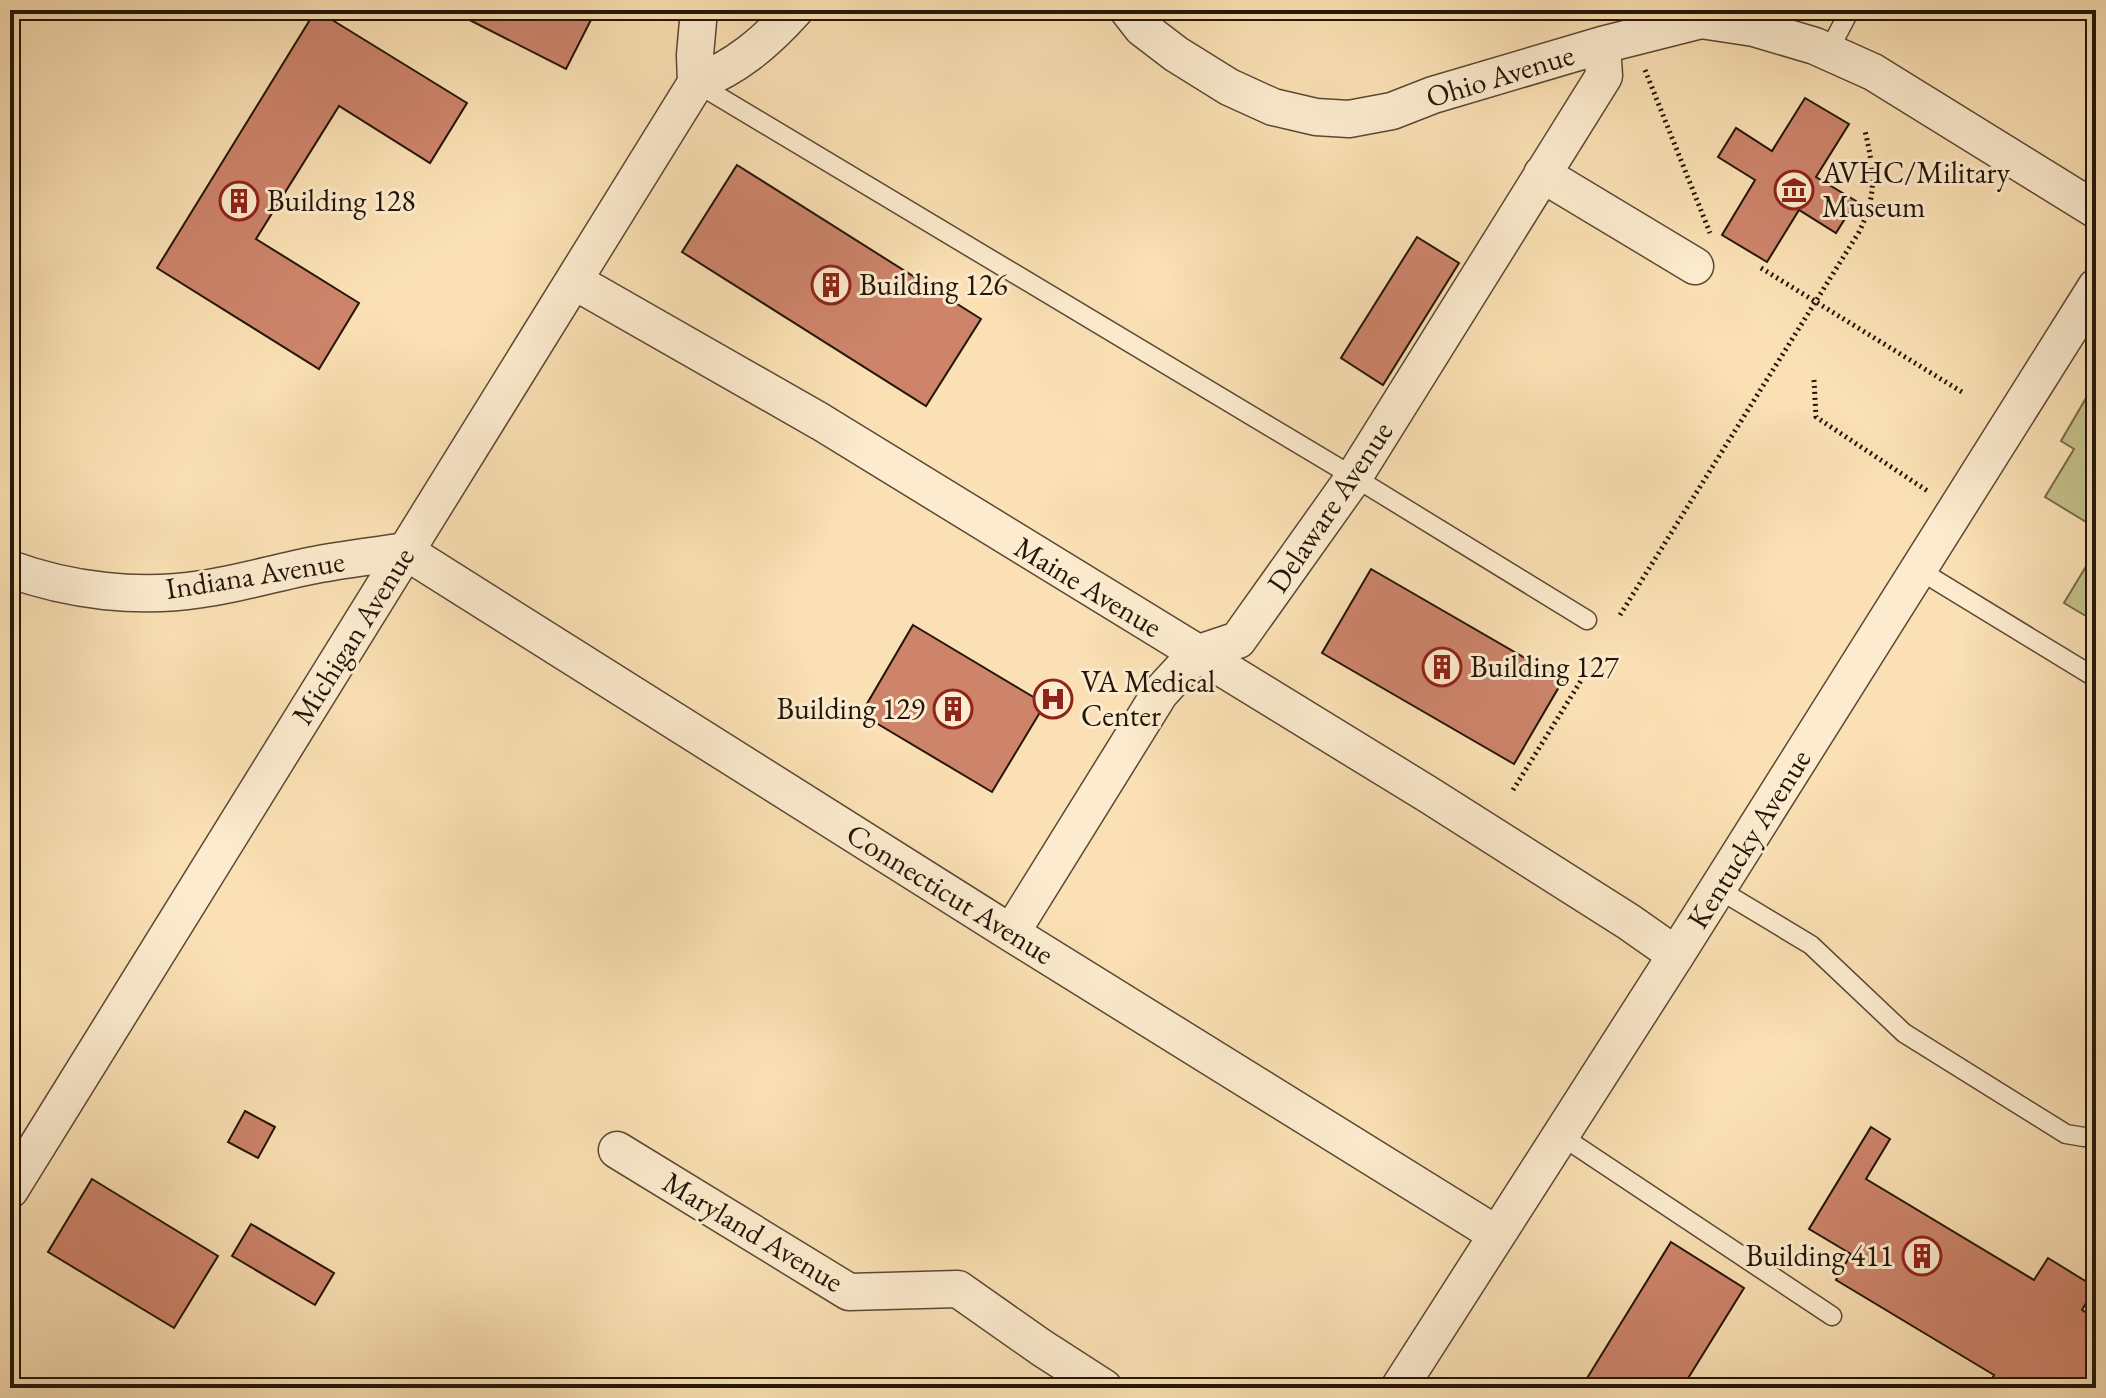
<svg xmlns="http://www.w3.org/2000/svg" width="2106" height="1398" font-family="'EB Garamond',serif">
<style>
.green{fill:#c5c089;stroke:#746b48;stroke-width:2}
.building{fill:#cd846b;stroke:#231608;stroke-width:2}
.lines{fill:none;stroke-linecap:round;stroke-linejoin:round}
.service-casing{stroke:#594833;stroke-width:21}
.minor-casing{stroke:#594833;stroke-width:39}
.path{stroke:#231608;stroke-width:5;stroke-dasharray:2 4;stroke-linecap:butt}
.service{stroke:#fcebce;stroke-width:18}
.minor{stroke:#fcebce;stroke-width:36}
.labels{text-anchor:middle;stroke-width:6;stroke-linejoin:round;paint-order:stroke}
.street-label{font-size:30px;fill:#231608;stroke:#fcebce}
.poi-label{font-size:30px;fill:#231608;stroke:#fcebce;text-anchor:start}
</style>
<rect width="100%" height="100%" fill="#fae0b4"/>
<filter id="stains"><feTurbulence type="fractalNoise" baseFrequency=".0025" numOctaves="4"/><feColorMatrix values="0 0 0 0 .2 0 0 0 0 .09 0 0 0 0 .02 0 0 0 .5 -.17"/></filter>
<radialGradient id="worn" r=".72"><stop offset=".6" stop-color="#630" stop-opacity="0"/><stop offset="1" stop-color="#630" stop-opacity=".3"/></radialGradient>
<path class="green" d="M2096,381V528L2045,497L2074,449L2061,441Z
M2088,563L2096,567V622L2064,603Z"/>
<path class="building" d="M316,10L467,103L430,163L339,106L256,239L359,303L319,369L157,268Z
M450,10H596L566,69Z
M1805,98L1849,124L1816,177L1856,201L1836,233L1799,210L1767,262L1722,235L1755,180L1718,157L1736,128L1772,151Z
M737,165L981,319L926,406L682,252Z
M1417,237L1459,263L1383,385L1341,358Z
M1371,569L1563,680L1514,764L1322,653Z
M913,625L1045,704L992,792L861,714Z
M245,1111L275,1127L258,1158L228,1142Z
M1871,1127L1890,1139L1866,1179L2034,1280L2048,1258L2095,1287L2082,1310L2096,1319V1388H1987L1994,1375L1836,1280L1851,1254L1809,1229Z
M92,1179L218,1256L174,1328L48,1252Z
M251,1224L334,1273L315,1305L232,1256Z
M1671,1242L1744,1288L1682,1388H1581Z"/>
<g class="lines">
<g class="service-casing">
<path id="service" d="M1828,52L1850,10
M696,83L1354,477L1587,620
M1919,570L2096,678
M1718,889L1811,945L1904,1033L2066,1134L2084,1137L2094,1136L2096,1132
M1560,1135L1832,1316"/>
</g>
<g class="minor-casing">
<path id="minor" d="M1128,10L1142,28L1176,54L1229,87L1273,107L1316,117L1349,119L1392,111L1433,95L1602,45L1701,20L1754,28L1815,46L1873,72L2096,210
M696,83L695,55L699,10
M1542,174L1695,266
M574,281L821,422L1429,795L1629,922L1676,955
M10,569C70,591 139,599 202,589C240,584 277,572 315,565C345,559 375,556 405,551L1011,933L1496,1234
M1011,933L1160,693L1196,654L1238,640L1354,477L1604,76L1602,45
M617,1150L849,1292L958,1289L1042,1348L1104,1388
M10,1190L696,83C737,67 766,42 795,10
M1399,1388L1676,955L2096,287"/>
</g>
<path class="path" d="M1645,70L1710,233
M1761,268L1962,392
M1814,380L1816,417L1929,492
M1620,615L1859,232C1878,194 1874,170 1865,131
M1513,790L1582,679"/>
<use href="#service" class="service"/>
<use href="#minor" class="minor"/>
</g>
<defs>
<g id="museum-ring" transform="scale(2)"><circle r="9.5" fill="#fcebce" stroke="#8f2418" stroke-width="1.5"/><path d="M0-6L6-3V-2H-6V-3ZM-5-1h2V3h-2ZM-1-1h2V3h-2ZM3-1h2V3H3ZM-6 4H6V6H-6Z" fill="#8f2418"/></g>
<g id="building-ring" transform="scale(2)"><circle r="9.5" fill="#fcebce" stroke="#8f2418" stroke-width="1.5"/><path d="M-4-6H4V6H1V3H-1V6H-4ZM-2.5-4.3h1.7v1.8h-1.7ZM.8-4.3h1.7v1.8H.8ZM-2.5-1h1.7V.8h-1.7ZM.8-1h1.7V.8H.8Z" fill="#8f2418"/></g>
<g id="hospital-ring" transform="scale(2)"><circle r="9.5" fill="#fcebce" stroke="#8f2418" stroke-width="1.5"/><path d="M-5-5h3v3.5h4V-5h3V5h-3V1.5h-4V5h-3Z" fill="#8f2418"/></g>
</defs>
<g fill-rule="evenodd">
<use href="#museum-ring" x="1794" y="190"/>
<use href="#building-ring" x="239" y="201"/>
<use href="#building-ring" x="831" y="285"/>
<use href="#building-ring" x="1442" y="667"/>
<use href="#hospital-ring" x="1053" y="699"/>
<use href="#building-ring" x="953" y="709"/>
<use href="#building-ring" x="1922" y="1256"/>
</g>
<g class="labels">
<g class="street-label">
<text transform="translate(1500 76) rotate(-17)" y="10">Ohio Avenue</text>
<text transform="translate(1330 507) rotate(-56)" y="10">Delaware Avenue</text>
<text transform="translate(255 575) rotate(-9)" y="10">Indiana Avenue</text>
<text transform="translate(1088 587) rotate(31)" y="10">Maine Avenue</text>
<text transform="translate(353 636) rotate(-58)" y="10">Michigan Avenue</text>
<text transform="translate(1749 839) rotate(-58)" y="10">Kentucky Avenue</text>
<text transform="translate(950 894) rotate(32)" y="10">Connecticut Avenue</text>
<text transform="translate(753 1232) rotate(31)" y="10">Maryland Avenue</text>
</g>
<g class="poi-label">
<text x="1822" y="183">AVHC/Military<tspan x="1822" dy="34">Museum</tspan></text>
<text x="267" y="211">Building 128</text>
<text x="859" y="295">Building 126</text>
<text x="1470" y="677">Building 127</text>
<text x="1081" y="692">VA Medical<tspan x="1081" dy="34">Center</tspan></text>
<text x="925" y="719" text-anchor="end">Building 129</text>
<text x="1894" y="1266" text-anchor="end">Building 411</text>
</g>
</g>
<rect width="2106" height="1398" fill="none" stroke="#fae0b4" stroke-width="40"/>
<rect x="12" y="12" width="2082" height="1374" fill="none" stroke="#231608" stroke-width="4"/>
<rect x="20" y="20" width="2066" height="1358" fill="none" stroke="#231608" stroke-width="2"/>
<rect width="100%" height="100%" filter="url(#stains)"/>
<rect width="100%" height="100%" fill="url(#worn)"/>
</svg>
